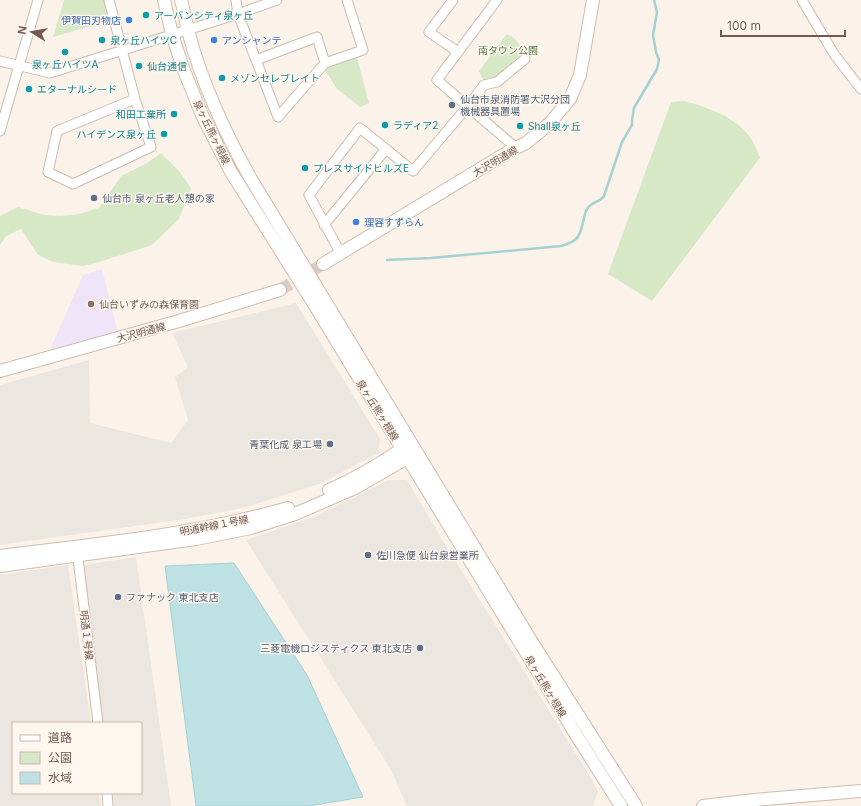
<svg xmlns="http://www.w3.org/2000/svg" width="861" height="806" font-family="Inter,'Noto Sans JP',sans-serif">
<style>
.industrial{fill:#ece6e1}
.education{fill:#f0e5f8}
.green{fill:#d7e8c7}
.water{fill:#bee1e4;stroke:#a5d1d5}
.lines{fill:none;stroke-linecap:round;stroke-linejoin:round}
.stream{stroke:#a5d1d5;stroke-width:2.5}
.secondary-tunnel{stroke:#d9ccc2;stroke-width:12;stroke-dasharray:12 6;stroke-linecap:butt}
.street-casing{stroke:#cdbaaf;stroke-width:11}
.secondary-casing{stroke:#d1bcaf;stroke-width:14}
.street{stroke:#fff;stroke-width:9}
.secondary{stroke:#fff;stroke-width:12}
.culture-dot{fill:#0f9aa8;stroke:#fef7ef;stroke-width:1.5}
.shop-dot{fill:#3f7fe0;stroke:#fef7ef;stroke-width:1.5}
.service-dot{fill:#5c6f8a;stroke:#fef7ef;stroke-width:1.5}
.education-dot{fill:#8d6e63;stroke:#fef7ef;stroke-width:1.5}
.labels{text-anchor:middle;stroke-width:3;stroke-linejoin:round;paint-order:stroke}
.culture-label{font-size:10px;fill:#0d838f;stroke:#fef7ef;text-anchor:start}
.shop-label{font-size:10px;fill:#366cbe;stroke:#fef7ef;text-anchor:start}
.park-label{font-size:10px;fill:#587946;stroke:#fef7ef}
.service-label{font-size:10px;fill:#4e5e75;stroke:#fef7ef;text-anchor:start}
.street-label{font-size:10px;fill:#74594e;stroke:#fef7ef}
.education-label{font-size:10px;fill:#785e54;stroke:#fef7ef;text-anchor:start}
</style>
<rect width="100%" height="100%" fill="#fbf3e9"/>
<path class="industrial" d="M296,303L380,439L379,453L319,484L243,508L185,519L0,545V385L89,360L90,423L171,443L188,420L175,377L188,367L172,333Z
M389,480H407L446,546L588,773L598,791L593,806H407L390,768L246,540L316,516Z
M136,557L171,806H114L112,793H141V723H103L83,565Z
M68,565L91,723H13V793H99L101,806H0V575Z"/>
<path class="education" d="M102,269L118,333L50,350L83,275Z"/>
<path class="green" d="M64,0H105L109,21L53,37Z
M507,34L514,38L525,51L495,77L483,80L479,71Z
M357,58L369,103L360,107L337,89L324,68Z
M685,101C706,107 736,117 749,136C754,142 757,150 760,158L652,301L608,274L671,102Z
M161,153L179,171L191,188L179,219L152,245L96,263L83,266L53,262L38,255L21,229L6,236L0,245V216L18,207L44,215L61,216L79,214L99,208L121,176L147,163Z"/>
<path class="water" d="M234,563L307,675L363,797L309,806H196L165,566Z"/>
<g class="lines">
<path class="stream" d="M387,260L431,258L561,246C580,241 580,235 584,218C585,215 585,211 587,209C591,202 600,202 604,196L622,142L632,125V120L634,108L657,69L659,60L656,52L653,35L657,12L654,0"/>
<path class="secondary-tunnel" d="M280,290L323,264"/>
<g class="street-casing">
<path id="street" d="M109,0L135,99L151,147L73,184L48,172L57,131L135,99
M236,0L238,14L256,60L317,37L325,63L363,50L347,0
M453,0L429,32L458,52
M497,0L437,80L516,148
M802,0L834,54L861,89
M256,60L278,117L325,63
M0,61L50,73L238,14L277,0
M0,131L38,0
M324,225L386,149
M341,254L309,195L360,128L413,171L468,106L484,85L497,82L525,59
M77,550L98,723
M107,793L108,806"/>
</g>
<g class="secondary-casing">
<path id="secondary" d="M164,0L172,34L183,68L202,115L231,172L314,304L575,733L621,806
M181,0C184,10 185,20 188,30C200,79 226,135 251,179L530,639L636,806
M323,264L510,151L526,143L549,124L570,99L580,75L593,0
M0,371L179,321L280,290
M329,490C357,478 383,462 408,445
M0,556C97,544 194,535 288,508
M0,566L196,539L251,528L295,514L355,488L414,454
M703,806L754,800L861,791"/>
</g>
<use href="#street" class="street"/>
<use href="#secondary" class="secondary"/>
</g>
<g class="culture-dot">
<circle cx="146" cy="15" r="4"/>
<circle cx="102" cy="40" r="4"/>
<circle cx="65" cy="52" r="4"/>
<circle cx="139" cy="66" r="4"/>
<circle cx="222" cy="78" r="4"/>
<circle cx="29" cy="89" r="4"/>
<circle cx="174" cy="114" r="4"/>
<circle cx="385" cy="125" r="4"/>
<circle cx="520" cy="126" r="4"/>
<circle cx="164" cy="134" r="4"/>
<circle cx="305" cy="168" r="4"/>
</g>
<g class="shop-dot">
<circle cx="129" cy="20" r="4"/>
<circle cx="214" cy="40" r="4"/>
<circle cx="356" cy="222" r="4"/>
</g>
<g class="service-dot">
<circle cx="452" cy="105" r="4"/>
<circle cx="94" cy="198" r="4"/>
<circle cx="330" cy="444" r="4"/>
<circle cx="368" cy="555" r="4"/>
<circle cx="118" cy="597" r="4"/>
<circle cx="420" cy="648" r="4"/>
</g>
<circle class="education-dot" cx="91" cy="304" r="4"/>
<g class="labels">
<g class="culture-label">
<text x="154" y="19">アーバンシティ泉ヶ丘</text>
<text x="110" y="44">泉ヶ丘ハイツC</text>
<text x="65" y="68" text-anchor="middle">泉ヶ丘ハイツA</text>
<text x="147" y="70">仙台通信</text>
<text x="230" y="82">メゾンセレブレイト</text>
<text x="37" y="93">エターナルシード</text>
<text x="166" y="118" text-anchor="end">和田工業所</text>
<text x="393" y="129">ラディア2</text>
<text x="528" y="130">Shall泉ヶ丘</text>
<text x="156" y="138" text-anchor="end">ハイデンス泉ヶ丘</text>
<text x="313" y="172">プレスサイドヒルズE</text>
</g>
<g class="shop-label">
<text x="121" y="24" text-anchor="end">伊賀田刃物店</text>
<text x="222" y="44">アンシャンテ</text>
<text x="364" y="226">理容すずらん</text>
</g>
<g class="park-label">
<text x="508" y="54">南タウン公園</text>
</g>
<g class="service-label">
<text x="460" y="103">仙台市泉消防署大沢分団<tspan x="460" dy="12">機械器具置場</tspan></text>
<text x="102" y="202">仙台市 泉ヶ丘老人憩の家</text>
<text x="322" y="448" text-anchor="end">青葉化成 泉工場</text>
<text x="376" y="559">佐川急便 仙台泉営業所</text>
<text x="126" y="601">ファナック 東北支店</text>
<text x="412" y="652" text-anchor="end">三菱電機ロジスティクス 東北支店</text>
</g>
<g class="street-label">
<text transform="translate(212 132) rotate(64)" y="4">泉ヶ丘熊ヶ根線</text>
<text transform="translate(495 161) rotate(-30)" y="4">大沢明通線</text>
<text transform="translate(141 332) rotate(-15)" y="4">大沢明通線</text>
<text transform="translate(378 410) rotate(58)" y="4">泉ヶ丘熊ヶ根線</text>
<text transform="translate(214 525) rotate(-11)" y="4">明通幹線１号線</text>
<text transform="translate(87 635) rotate(83)" y="4">明通１号線</text>
<text transform="translate(546 686) rotate(59)" y="4">泉ヶ丘熊ヶ根線</text>
</g>
<g class="education-label">
<text x="99" y="308">仙台いずみの森保育園</text>
</g>
</g>
<rect x="12" y="722" width="130" height="72" fill="#fef7ef" stroke="#c7b8af"/>
<rect x="20" y="735" width="20" height="6" fill="#ffffff" stroke="#c7b8af"/>
<text x="48" y="742" font-size="12" fill="#74594e">道路</text>
<rect x="20" y="752" width="20" height="12" fill="#d7e8c7" stroke="#c7b8af"/>
<text x="48" y="762" font-size="12" fill="#74594e">公園</text>
<rect x="20" y="772" width="20" height="12" fill="#bee1e4" stroke="#c7b8af"/>
<text x="48" y="782" font-size="12" fill="#74594e">水域</text>
<g transform="translate(32 32) rotate(281)" stroke="#fef7ef" stroke-width="3" paint-order="stroke">
<path d="M0-3L7 15L0 10L-7 15Z" fill="#74594e"/>
<text y="-6" font-size="11" font-weight="bold" text-anchor="middle" fill="#74594e">N</text>
</g>
<path d="M721 30v6h124v-6" fill="none" stroke="#74594e" stroke-width="2"/>
<text x="727" y="30" font-size="12" fill="#74594e" stroke="#fef7ef" stroke-width="3" paint-order="stroke">100 m</text>
</svg>
